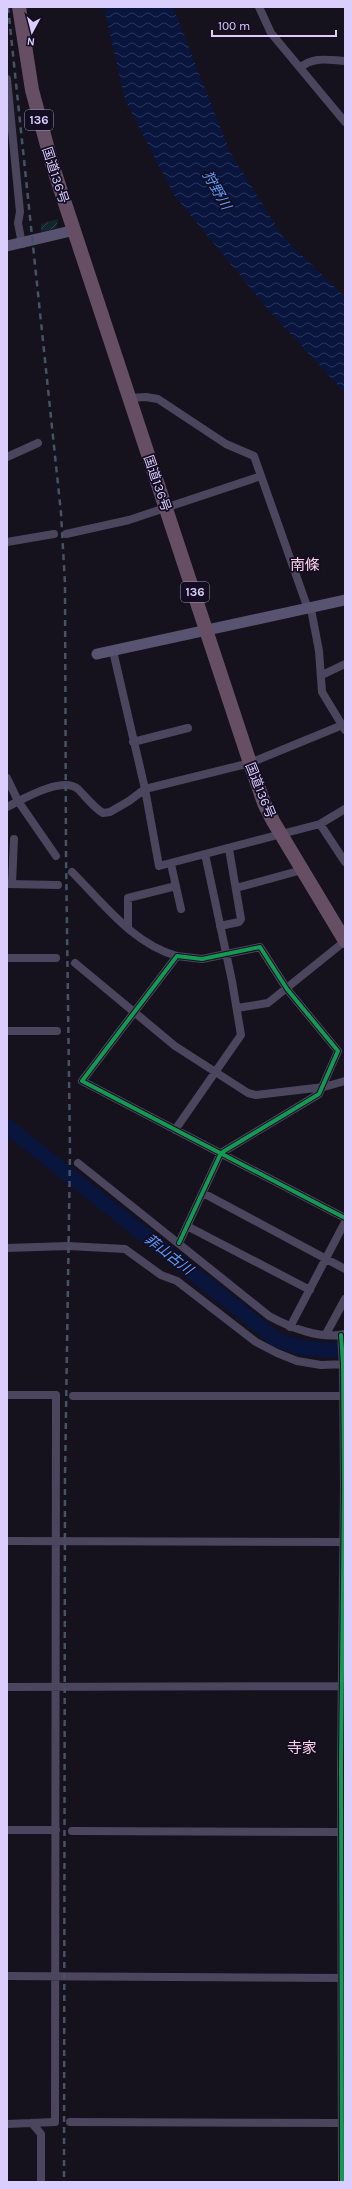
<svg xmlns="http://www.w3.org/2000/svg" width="352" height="2189" font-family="Karla,'Noto Sans JP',sans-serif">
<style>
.garden{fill:url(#garden-furrows)}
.water{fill:url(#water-waves)}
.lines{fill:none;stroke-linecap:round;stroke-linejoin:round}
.river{stroke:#09153d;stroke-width:15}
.street{stroke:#4b465e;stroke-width:8}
.secondary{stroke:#585371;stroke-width:11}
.highway{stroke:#664e64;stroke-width:14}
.rail{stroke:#435368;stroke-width:2.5;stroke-dasharray:6 5;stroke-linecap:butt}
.cycleway-casing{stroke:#130d22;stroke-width:6}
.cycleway{stroke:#139951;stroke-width:4}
.labels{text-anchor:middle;stroke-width:3.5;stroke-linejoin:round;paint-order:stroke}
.shield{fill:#130d22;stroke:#9e94bd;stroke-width:1}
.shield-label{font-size:12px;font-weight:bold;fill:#daceff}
.street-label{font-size:13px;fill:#daceff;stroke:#130d22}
.water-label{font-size:14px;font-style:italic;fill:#5c9eff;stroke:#130d22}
.quarter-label{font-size:15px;fill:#ffd0e8;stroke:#130d22}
</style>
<defs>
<pattern id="garden-furrows" width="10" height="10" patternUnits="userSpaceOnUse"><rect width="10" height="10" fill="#11272a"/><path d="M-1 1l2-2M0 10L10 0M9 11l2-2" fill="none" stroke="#33454a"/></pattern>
<pattern id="water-waves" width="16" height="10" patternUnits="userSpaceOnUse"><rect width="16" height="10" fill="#09153d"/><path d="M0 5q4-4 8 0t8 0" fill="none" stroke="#2c365a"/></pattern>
</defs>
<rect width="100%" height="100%" fill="#15121d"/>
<path class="garden" d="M58,219L56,228L41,232V224Z"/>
<path class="water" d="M104,7H173L230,152L283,237L345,297V393L271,313L174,195L125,100Z"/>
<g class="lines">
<path class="river" d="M7,1126L277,1340C300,1349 321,1351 345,1350"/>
<path class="street" d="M259,7L271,33L345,122
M300,68C313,56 328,60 345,61
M7,79L20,212L18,223L22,244
M129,398L146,397L158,399L226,444L254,456L308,609
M7,457L38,443
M66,534L129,520L261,476
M7,542L54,534
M311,609L319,651L322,692L345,730
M113,651L145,789L159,866L320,824L345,809
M322,675L345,664
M133,742L188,728
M7,778L18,801L56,856
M7,807C23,799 62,776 78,789C86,797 93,807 103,813L110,812L129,801L145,789L250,763L345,724
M320,824L345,862
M171,864L181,909
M72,872C103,903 133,944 177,956
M7,884L58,885
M12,884L14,839
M236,888L302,870
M220,926L239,922L241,919L229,849
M128,928V898L176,886
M7,958H56
M75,963L175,1046L248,1093L256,1095L324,1087L345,1081
M237,1008L268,1003L345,941
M7,1031H57
M175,1130L241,1035L232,981L205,854
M78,1163L269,1316C289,1327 321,1340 345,1334
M203,1193L345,1269
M187,1226L310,1290
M179,1243L221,1153L319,1094L338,1051L287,989L260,947L202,959L177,956L82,1081L345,1218
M7,1248L68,1246L125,1249L161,1275L177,1281L256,1342L277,1353L297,1361L321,1365L345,1364
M290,1327L345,1222
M326,1334L345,1299
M341,1335L343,1364L344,1487L341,1763L342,2182
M7,1395H56L55,2122L7,2124
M73,1396H345
M7,1541L343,1542
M7,1687L345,1686
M7,1830H56
M72,1831L341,1832
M7,1976L345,1978
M70,2122L345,2123
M32,2123L41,2134V2182"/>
<path class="secondary" d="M7,246L75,230
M97,654L345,600"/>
<path class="highway" d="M19,7L32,90L52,164L250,763L264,803L273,821L345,941"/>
<path class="rail" d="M8,7L61,513L65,584L66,855L70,1151L65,1478L64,2182"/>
<g class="cycleway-casing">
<path id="cycleway" d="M179,1243L221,1153L319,1094L338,1051L287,989L260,947L202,959L177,956L82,1081L345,1218
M341,1335L343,1364L344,1487L341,1763L342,2182"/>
</g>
<use href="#cycleway" class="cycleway"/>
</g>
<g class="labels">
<g class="shield">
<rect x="25" y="110" width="28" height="20" rx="3"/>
<rect x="181" y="582" width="28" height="20" rx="3"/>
</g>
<g class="shield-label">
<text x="39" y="124">136</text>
<text x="195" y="596">136</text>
</g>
<g class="street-label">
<text transform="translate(56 175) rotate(72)" y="5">国道136号</text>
<text transform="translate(158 483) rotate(71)" y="5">国道136号</text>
<text transform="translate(261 790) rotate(68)" y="5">国道136号</text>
</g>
<g class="water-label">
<text transform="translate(217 190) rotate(60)" y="5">狩野川</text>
<text transform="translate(169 1254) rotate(38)" y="5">菲山古川</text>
</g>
<g class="quarter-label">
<text x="305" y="570">南條</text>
<text x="302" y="1753">寺家</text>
</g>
</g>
<rect width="352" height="2189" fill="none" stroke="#daceff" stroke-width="16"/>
<g transform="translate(32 32) rotate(187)" stroke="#130d22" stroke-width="3" paint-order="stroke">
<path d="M0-3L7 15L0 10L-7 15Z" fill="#daceff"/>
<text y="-6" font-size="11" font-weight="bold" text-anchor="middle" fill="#daceff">N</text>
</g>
<path d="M212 30v6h124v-6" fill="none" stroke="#daceff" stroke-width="2"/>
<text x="218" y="30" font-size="12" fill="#daceff" stroke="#130d22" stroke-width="3" paint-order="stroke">100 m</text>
</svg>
